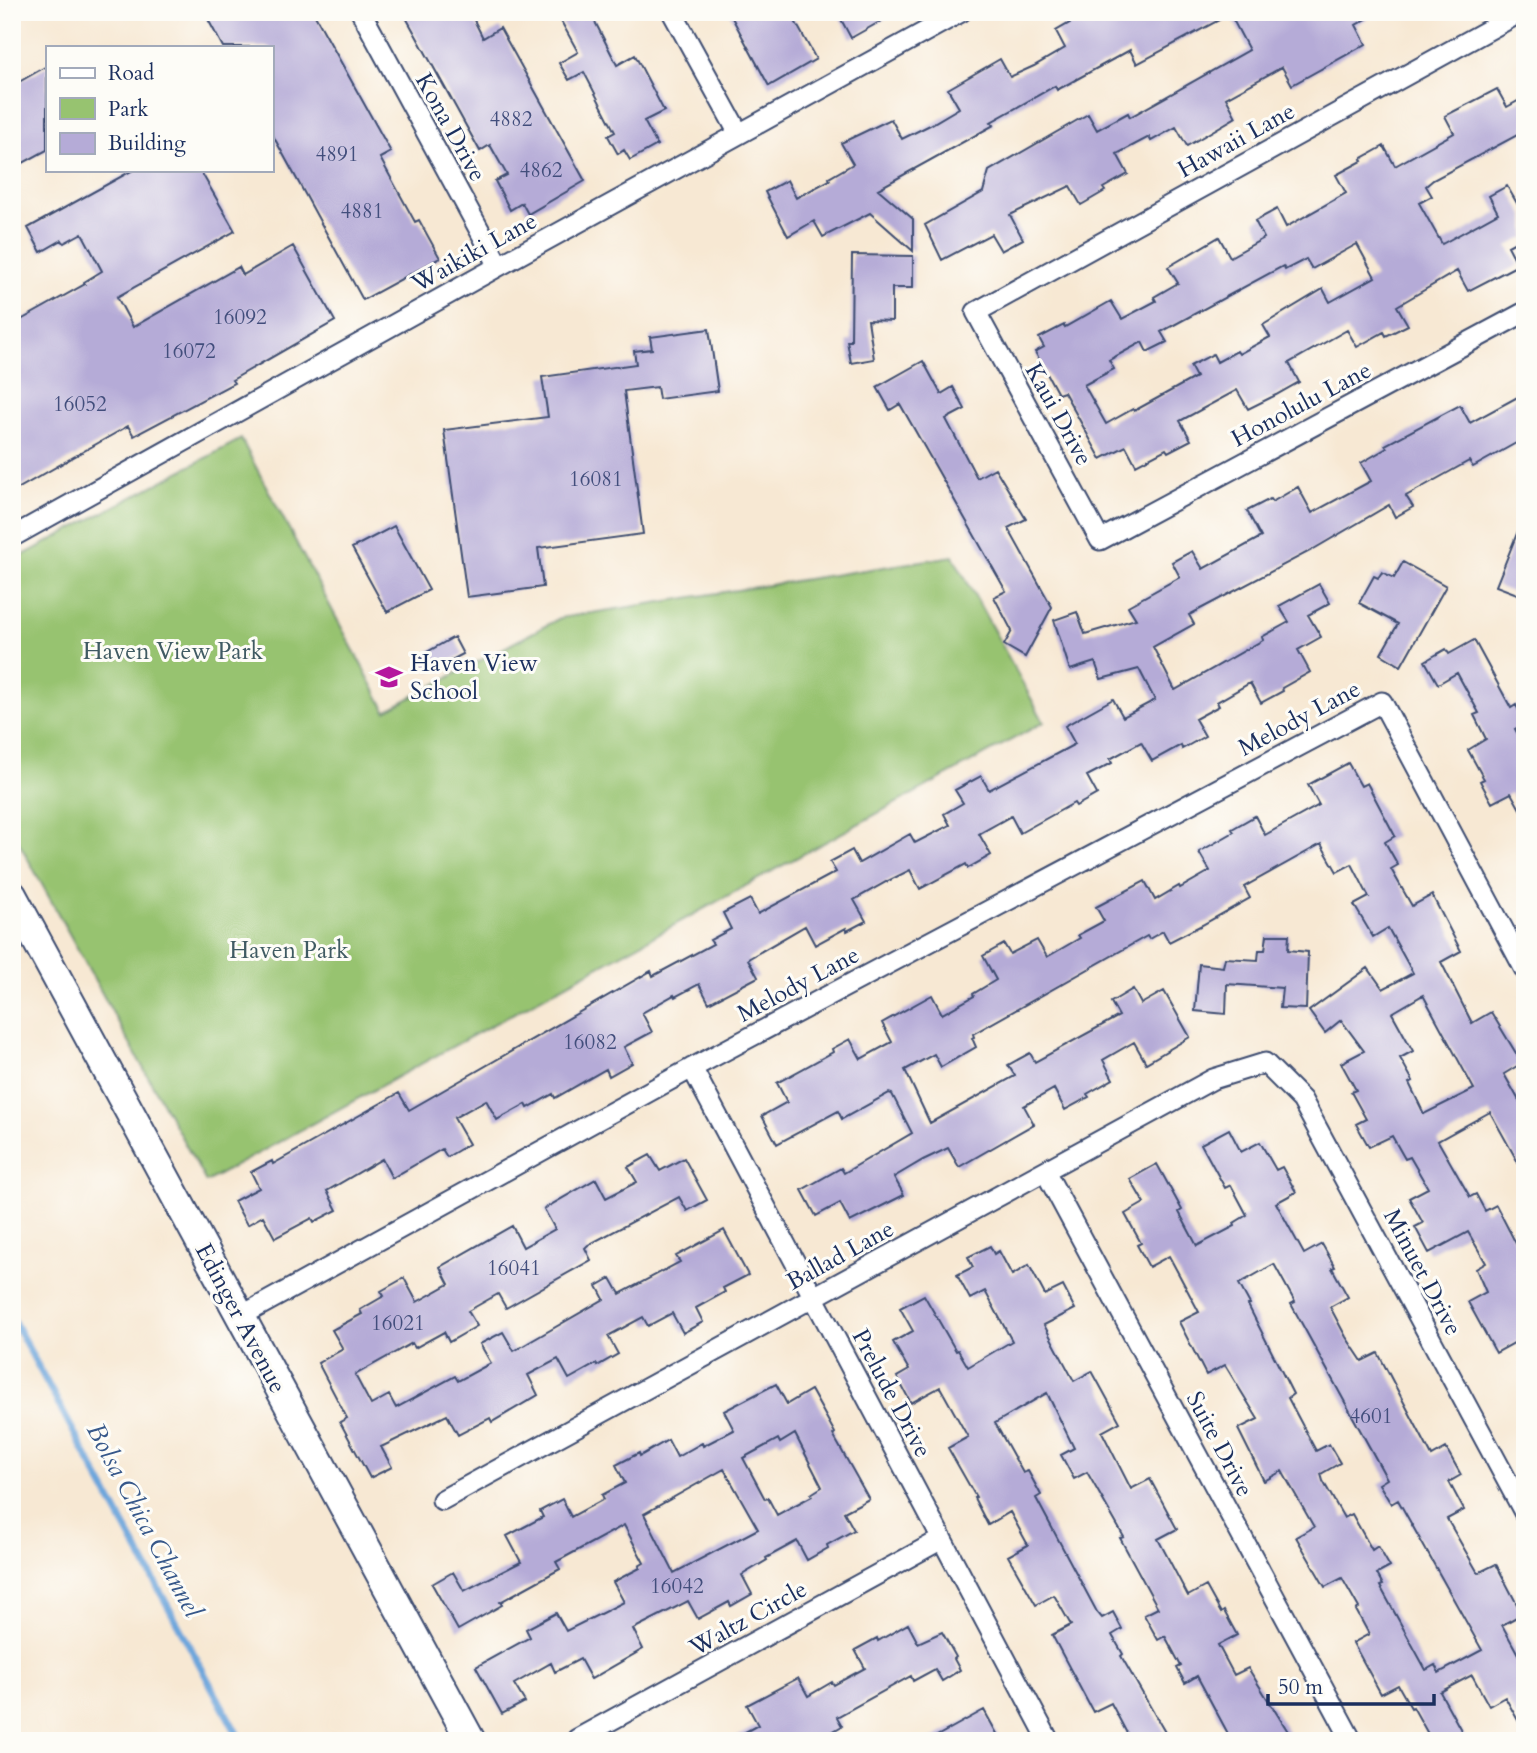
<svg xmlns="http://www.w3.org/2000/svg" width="1537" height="1753" font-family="Cardo,serif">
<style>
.green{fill:#97c370;stroke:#597967;stroke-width:2}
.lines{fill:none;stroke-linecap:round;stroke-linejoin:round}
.stream{stroke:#6ca5db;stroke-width:7}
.building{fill:#b5abd7;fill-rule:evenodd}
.minor-casing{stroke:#3c4b70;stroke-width:23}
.secondary-casing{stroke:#3c4b70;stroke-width:32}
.minor{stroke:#fff;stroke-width:19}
.secondary{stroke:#fff;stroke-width:28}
.labels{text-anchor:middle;stroke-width:6;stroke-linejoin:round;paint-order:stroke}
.number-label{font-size:21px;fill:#424e7c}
.street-label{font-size:24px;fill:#1b2f5e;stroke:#fdfcf7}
.park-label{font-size:24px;fill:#405b63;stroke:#fdfcf7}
.poi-label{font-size:24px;fill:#1b2f5e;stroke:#fdfcf7;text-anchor:start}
.water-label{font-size:26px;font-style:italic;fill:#37588a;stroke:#fdfcf7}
</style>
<rect width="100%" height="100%" fill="#fdfcf7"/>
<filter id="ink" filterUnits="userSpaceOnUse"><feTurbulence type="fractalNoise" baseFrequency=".0143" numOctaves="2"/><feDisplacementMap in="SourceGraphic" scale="14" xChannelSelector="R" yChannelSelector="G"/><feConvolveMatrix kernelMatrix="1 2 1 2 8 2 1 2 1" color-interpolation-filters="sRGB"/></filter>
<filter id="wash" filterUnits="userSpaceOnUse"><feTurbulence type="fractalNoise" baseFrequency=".00686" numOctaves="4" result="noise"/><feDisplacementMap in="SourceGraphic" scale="28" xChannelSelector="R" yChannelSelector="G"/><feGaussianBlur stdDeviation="1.57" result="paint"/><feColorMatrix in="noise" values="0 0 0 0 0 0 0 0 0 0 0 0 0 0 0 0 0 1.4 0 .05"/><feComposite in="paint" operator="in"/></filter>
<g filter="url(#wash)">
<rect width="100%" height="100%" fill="#f7e8d3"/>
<path class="green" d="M241,439L386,711L560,618L953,556L1044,722L206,1182L12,830V561Z"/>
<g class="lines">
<path class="stream" d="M12,1318L241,1741"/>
</g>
<g id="blocks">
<path class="building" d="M204,12H313L391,152L380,158L415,222L419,220L440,258L363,300L271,132V47H223Z
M403,12H470L483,38L500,28L585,181L528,214L522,203L510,210L495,181L507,175L490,145L480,151Z
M556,12H590L617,65L635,55L664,111L644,121L657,145L630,160L624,150L618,154L608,136L615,132L584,72L569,80L559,63L578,52Z
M729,12H790L816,59L769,86Z
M837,12H897L851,38Z
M1089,12H1111L1115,20L1129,12H1379L1356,25L1366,44L1292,85L1282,67L1226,98L1236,117L1187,146L1176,127L1151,141L1149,137L1117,154L1128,174L1103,188L1105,191L1081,205L1070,186L1010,215L1023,239L1001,251L991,234L942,260L925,225L983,192L989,171L1088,114L1097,130L1128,113L1130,117L1249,50L1230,14L1137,64L1130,50L1057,90L1055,86L991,122L994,125L878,189L913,219V251L870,213L823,237L814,221L788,236L765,192L787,180L796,198L830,180L829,178L853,164L841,143L891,119L902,139L930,125L959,108L948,89L1000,59L1010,77L1034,66L1065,48L1056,31Z
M47,66V150L12,169V86Z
M1497,89L1507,107L1525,97V131L1433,180L1426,186L1432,196L1419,203L1442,244L1498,213L1489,196L1507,186L1525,217V237L1508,246L1518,265L1468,291L1457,271L1397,306L1408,325L1386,336L1384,332L1357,347L1347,330L1289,363L1299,382L1276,395L1248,409L1237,390L1180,421L1191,440L1168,452L1166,449L1136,465L1126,446L1101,459L1064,392L1058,394L1035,352L1044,347L1039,338L1064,325L1065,327L1111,301L1122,319L1156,301L1154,297L1178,283L1168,267L1219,237L1230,257L1264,238L1255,221L1277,209L1286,227L1346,193L1336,175L1362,161L1361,159L1384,146L1395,166L1454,133L1445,116ZM1357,244L1375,277L1330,302L1323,289L1263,325L1270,337L1239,354L1237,351L1217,362L1213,354L1190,366L1196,377L1134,411L1133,409L1106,424L1084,385L1114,369L1109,360L1142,342L1147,352L1167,342L1161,332L1283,266L1285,270L1306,259L1312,269Z
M133,170H200L235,231L117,297L133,327L239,267L243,275L293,246L335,321L232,380L234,383L134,436L128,426L12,492V325L85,284L84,282L102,271L82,233L64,243L62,240L41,252L28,228Z
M852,255L913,256V288H892V321L868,320L874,359L851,363L847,341H851Z
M709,329L718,391L659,399L657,387L624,391L643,534L538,548L543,587L467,597L444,430L548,417L542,377L636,364L634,351L652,349L650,337Z
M923,361L941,394L953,387L965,409L946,419L977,478L995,468L1026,519L1008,528L1052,607L1025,657L1004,645L1012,631L994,597L1006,591L900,404L890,410L877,387Z
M1525,393V438L1473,467L1469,461L1406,496L1413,507L1395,517L1389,505L1312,550L1189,615L1194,624L1153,647L1175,690L1263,640L1262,637L1289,622L1279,606L1319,584L1330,603L1308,615L1321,637L1298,650L1310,672L1282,688L1283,691L1261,703L1250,683L1217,702L1219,706L1195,719L1205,736L1182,749L1181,745L1152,761L1141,742L1110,759L1112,763L1087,776L1097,794L1076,806L1074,803L1020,833L1011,816L979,834L991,855L968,868L966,864L920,889L910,870L886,882L854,900L866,921L847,931L846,928L815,945L805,926L748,959L758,977L709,1003L699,984L675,997L674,995L642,1013L652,1032L624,1047L632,1063L609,1076L606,1069L555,1098L553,1094L528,1108L526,1104L497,1120L486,1100L454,1118L469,1144L447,1157L442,1149L392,1178L382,1159L327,1191L337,1210L314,1222L312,1218L275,1238L263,1216L247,1225L234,1201L259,1188L251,1172L272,1161L273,1164L399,1093L409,1110L651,971L653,976L713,944L710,940L731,929L723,913L750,899L758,914L836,872L830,862L852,850L859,863L910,834L915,843L950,825L944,814L963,803L955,790L981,776L989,790L1075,744L1065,726L1113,699L1123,717L1155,700L1139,669L1101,679L1095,662L1070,670L1054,620L1077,612L1085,634L1136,619L1128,606L1180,577L1172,562L1192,551L1203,569L1261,537L1247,511L1270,499L1272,502L1298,487L1312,513L1371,481L1361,463L1387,448L1385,445L1460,405L1470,423Z
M1524,516L1525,517V597L1496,586Z
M394,526L429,590L387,612L352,548Z
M1403,562L1446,586L1401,666L1381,654L1398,624L1359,603L1374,576L1378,578L1382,572L1394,578Z
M454,637L463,654L429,672L420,656Z
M1474,640L1511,708L1516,705L1525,722V724L1515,729L1525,747V818L1511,793L1492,803L1480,781L1484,779L1468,750L1486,739L1474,715L1479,713L1457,673L1438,684L1425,661L1446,649L1449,654Z
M1348,763L1361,786L1367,783L1395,836L1385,842L1398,865L1391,869L1412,906L1432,895L1461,951L1441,962L1472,1023L1491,1012L1522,1063L1504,1074L1525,1111V1175L1490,1112L1438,1141L1470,1197L1476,1194L1485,1211L1496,1205L1525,1261V1337L1496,1353L1468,1302L1486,1292L1476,1269L1486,1263L1468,1232L1429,1253L1415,1227L1423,1223L1409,1198L1428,1188L1410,1157L1405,1159L1392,1136L1369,1147L1356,1124L1366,1119L1351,1092L1356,1090L1341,1063L1364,1051L1341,1020L1325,1033L1309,1011L1368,968L1383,989L1413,973L1388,928L1373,937L1354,905L1369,897L1352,864L1337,872L1321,844L1244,887L1250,898L1202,925L1169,942L1163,931L1149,939L1147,936L973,1034L974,1037L972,1038L976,1047L941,1067L934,1054L905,1070L930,1123L1015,1076L1008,1065L1030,1053L1035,1062L1119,1016L1111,1002L1133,989L1141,1004L1164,991L1190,1037L1146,1063L1134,1042L1103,1060L1113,1079L1087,1094L1089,1097L1065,1110L1054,1089L1024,1106L1034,1124L959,1167L948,1148L923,1160L894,1177L904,1195L850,1222L840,1203L816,1216L802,1190L841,1168L844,1173L912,1133L892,1094L889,1093L842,1119L838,1111L777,1144L762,1116L787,1102L777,1083L833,1052L832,1049L850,1039L861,1059L892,1042L882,1023L932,995L942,1014L974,996L973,994L996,980L983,956L1004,944L1010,954L1037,940L1047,957L1080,938L1078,935L1104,921L1096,907L1145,881L1155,900L1179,886L1180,888L1210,871L1199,852L1234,832L1232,829L1255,816L1265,835L1319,805L1308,785ZM1423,995L1474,1089L1424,1114L1409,1083L1413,1081L1400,1058L1413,1051L1392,1013Z
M1267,935H1289L1288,950L1308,952L1306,1009L1280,1008L1282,988L1227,984L1226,1014L1195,1011L1199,964L1223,967L1225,958L1258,960L1259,950H1265Z
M1229,1129L1241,1152L1260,1142L1276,1170L1282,1167L1296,1192L1276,1203L1304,1254L1322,1244L1335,1267L1332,1268L1348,1297L1330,1307L1346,1337L1362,1361L1378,1353L1432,1456L1446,1448L1461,1475L1449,1482L1464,1510L1447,1519L1478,1573L1496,1564L1522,1614L1502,1625L1525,1667V1733L1505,1697L1489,1706L1472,1675L1440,1692L1467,1741H1432L1413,1707L1411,1708L1398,1685L1381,1694L1353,1643L1369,1634L1356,1610L1359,1608L1342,1578L1325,1587L1296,1537L1314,1527L1282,1471L1264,1481L1238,1429L1258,1419L1225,1365L1206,1375L1179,1322L1199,1312L1169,1256L1149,1267L1137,1245L1141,1243L1125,1214L1144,1203L1130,1179L1157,1164L1182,1210L1179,1212L1197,1246L1235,1226L1234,1223L1247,1215L1231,1185L1225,1188L1201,1144ZM1274,1264L1295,1302L1291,1304L1387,1479L1379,1484L1391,1504L1398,1500L1482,1650L1439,1673L1435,1665L1426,1670L1380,1586L1383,1585L1377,1574L1390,1567L1378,1546L1372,1550L1352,1514L1344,1518L1323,1481L1321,1474L1340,1463L1329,1444L1316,1451L1288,1398L1293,1394L1248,1305L1250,1304L1239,1284Z
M650,1155L660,1171L684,1158L707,1200L687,1211L679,1197L588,1245L585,1248L591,1260L506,1308L498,1294L468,1311L477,1326L449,1342L444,1332L415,1348L412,1343L355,1375L371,1405L389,1395L396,1408L455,1376L458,1381L491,1363L480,1344L503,1332L514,1351L604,1299L597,1286L611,1278L620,1294L680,1262L676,1256L724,1230L748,1275L723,1288L725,1292L696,1308L703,1322L683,1333L672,1313L648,1326L643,1317L608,1336L618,1354L597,1366L596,1364L569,1379L558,1359L528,1375L538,1395L492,1422L490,1418L458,1435L447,1415L381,1447L392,1467L370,1478L340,1422L347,1418L318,1363L343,1349L332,1330L362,1314L360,1310L384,1296L381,1291L404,1278L417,1302L449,1284L440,1267L512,1226L523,1247L555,1229L544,1209L596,1179L606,1198L637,1182L628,1167Z
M990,1246L994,1254L999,1251L1012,1275L1029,1265L1045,1295L1063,1286L1075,1309L1044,1325L1074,1381L1092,1371L1120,1422L1102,1432L1131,1489L1150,1479L1177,1529L1158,1539L1188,1596L1206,1586L1221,1613L1224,1611L1237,1635L1218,1645L1234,1675L1248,1668L1294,1741H1232L1197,1676L1185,1683L1177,1668L1181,1666L1165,1636L1158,1640L1144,1615L1158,1608L1120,1538L1124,1537L1087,1472L1074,1479L1061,1455L1074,1448L1047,1393L995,1423L1023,1473L1028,1471L1041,1495L1036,1498L1097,1612L1102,1618L1113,1612L1122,1629L1112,1635L1123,1654L1121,1656L1170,1741H1131L1111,1703L1093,1712L1052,1635L1071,1625L1054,1595L1036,1605L1008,1556L1028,1545L1010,1512L988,1525L974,1498L976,1497L948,1448L968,1437L940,1387L911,1403L897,1377L909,1370L893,1342L913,1331L900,1308L924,1295L956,1351L958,1350L968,1367L1012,1341L985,1291L970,1299L957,1275L973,1267L968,1257Z
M776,1384L787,1404L811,1390L835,1433L833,1435L869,1499L844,1512L854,1530L827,1545L828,1548L807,1560L797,1541L766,1558L767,1560L742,1575L752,1594L731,1606L729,1602L698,1619L688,1601L633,1629L643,1649L591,1679L580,1659L555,1672L551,1663L514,1684L525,1702L502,1714L476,1667L530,1637L526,1629L556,1613L566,1631L624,1602L613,1582L640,1568L639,1566L644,1563L624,1525L556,1562L560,1569L500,1602L502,1605L458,1630L432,1584L453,1572L464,1591L521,1562L507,1536L543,1517L540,1511L562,1499L571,1517L604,1499L602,1495L625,1483L616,1465L639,1453L640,1456L668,1440L677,1457L702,1443L703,1446L734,1430L724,1411ZM795,1434L822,1487L811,1494L812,1496L777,1515L768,1498L765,1499L743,1458L778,1439L780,1443ZM724,1469L758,1529L674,1573L644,1514Z
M908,1624L918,1643L942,1632L956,1657L954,1659L960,1670L942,1681L935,1669L913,1681L911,1676L837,1717L842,1726L816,1741H729L758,1725L747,1705L798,1678L808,1696L832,1682L834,1685L865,1668L855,1650L877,1638L878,1641Z
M984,1710L1001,1741H928Z"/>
</g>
</g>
<g filter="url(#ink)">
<use href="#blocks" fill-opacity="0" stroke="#3c4b70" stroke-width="2"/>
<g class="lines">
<g class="minor-casing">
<path id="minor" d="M361,12L499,266
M672,12L739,134
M1521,12L976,312L1100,540L1525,312
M12,537L499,266L961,12
M692,1068L1049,1741
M1045,1171L1352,1741
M241,1316L692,1068L1382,702L1525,970
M442,1500L1213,1079L1265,1063L1302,1100L1525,1514
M577,1739L942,1539"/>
</g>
<g class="secondary-casing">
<path id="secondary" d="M12,895L471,1741"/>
</g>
<use href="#minor" class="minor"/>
<use href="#secondary" class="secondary"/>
</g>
</g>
<defs>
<g id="school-bare" transform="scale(2.1)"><path d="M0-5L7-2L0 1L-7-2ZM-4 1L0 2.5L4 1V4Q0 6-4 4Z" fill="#b5179e" stroke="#fdfcf7" stroke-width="2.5" paint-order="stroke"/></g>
</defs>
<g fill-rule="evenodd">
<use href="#school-bare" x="389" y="677"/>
</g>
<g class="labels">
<g class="number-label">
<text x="511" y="126">4882</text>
<text x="337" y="161">4891</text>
<text x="541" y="177">4862</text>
<text x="362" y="218">4881</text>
<text x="240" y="324">16092</text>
<text x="189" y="358">16072</text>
<text x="80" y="411">16052</text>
<text x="596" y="486">16081</text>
<text x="590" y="1049">16082</text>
<text x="514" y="1275">16041</text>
<text x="398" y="1330">16021</text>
<text x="1371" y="1423">4601</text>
<text x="677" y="1593">16042</text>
</g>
<g class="street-label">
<text transform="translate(451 127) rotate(61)" y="8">Kona Drive</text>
<text transform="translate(1236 140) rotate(-29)" y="8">Hawaii Lane</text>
<text transform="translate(474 252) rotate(-29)" y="8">Waikiki Lane</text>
<text transform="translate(1301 404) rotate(-28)" y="8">Honolulu Lane</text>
<text transform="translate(1059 414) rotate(61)" y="8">Kaui Drive</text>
<text transform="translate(1299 718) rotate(-28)" y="8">Melody Lane</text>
<text transform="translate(798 984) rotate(-28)" y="8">Melody Lane</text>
<text transform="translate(840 1255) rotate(-29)" y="8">Ballad Lane</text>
<text transform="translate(1423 1272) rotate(62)" y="8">Minuet Drive</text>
<text transform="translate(241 1318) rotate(62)" y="8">Edinger Avenue</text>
<text transform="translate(892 1393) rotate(62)" y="8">Prelude Drive</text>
<text transform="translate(1220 1444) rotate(62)" y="8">Suite Drive</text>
<text transform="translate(748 1618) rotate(-29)" y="8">Waltz Circle</text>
</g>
<g class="park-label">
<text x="173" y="659">Haven View Park</text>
<text x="289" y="958">Haven Park</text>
</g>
<g class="poi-label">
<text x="410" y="671">Haven View<tspan x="410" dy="28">School</tspan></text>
</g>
<g class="water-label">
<text transform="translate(145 1520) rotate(62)" y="9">Bolsa Chica Channel</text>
</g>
</g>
<rect width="1537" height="1753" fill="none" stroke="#fdfcf7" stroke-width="42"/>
<rect x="46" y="46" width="228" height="126" fill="#fdfcf7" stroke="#a3aaba" stroke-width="2"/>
<rect x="60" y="68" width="35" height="10" fill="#ffffff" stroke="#a3aaba" stroke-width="2"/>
<text x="108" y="80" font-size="21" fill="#1b2f5e">Road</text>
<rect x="60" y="98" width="35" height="21" fill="#97c370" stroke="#a3aaba" stroke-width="2"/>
<text x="108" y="116" font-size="21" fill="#1b2f5e">Park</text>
<rect x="60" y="133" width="35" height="21" fill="#b5abd7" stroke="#a3aaba" stroke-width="2"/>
<text x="108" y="150" font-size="21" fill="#1b2f5e">Building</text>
<path d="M1268 1694v10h166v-10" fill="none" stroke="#1b2f5e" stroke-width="3.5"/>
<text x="1278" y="1694" font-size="21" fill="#1b2f5e" stroke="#fdfcf7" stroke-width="5" paint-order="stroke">50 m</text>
</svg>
